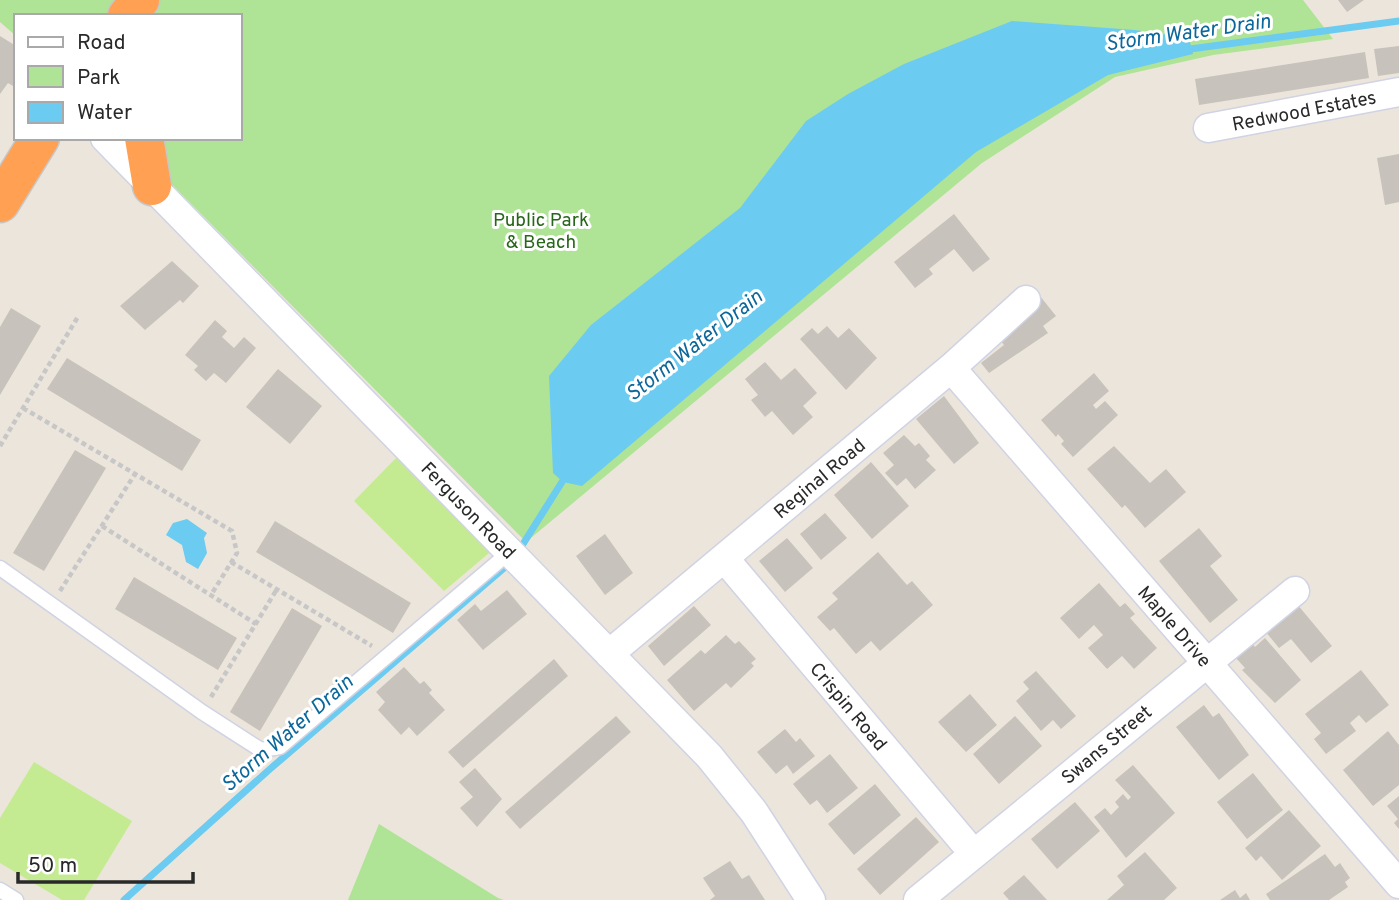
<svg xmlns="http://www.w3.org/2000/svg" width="1399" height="900" font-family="Overpass,sans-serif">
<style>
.green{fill:#afe396}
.pitch{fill:#c4eb92}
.water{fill:#6ccbf0}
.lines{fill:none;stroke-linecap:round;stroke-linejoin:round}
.stream{stroke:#6ccbf0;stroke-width:7}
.building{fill:#c7c2bb}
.lane-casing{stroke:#d0d3e3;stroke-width:17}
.street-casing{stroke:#d0d3e3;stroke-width:31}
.highway-casing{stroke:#c7c7c7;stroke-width:41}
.path{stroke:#c7c7c7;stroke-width:4.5;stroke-dasharray:5 3.5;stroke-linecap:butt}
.lane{stroke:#fff;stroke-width:14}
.street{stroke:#fff;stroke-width:28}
.highway{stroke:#ffa053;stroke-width:38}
.labels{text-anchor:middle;stroke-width:6;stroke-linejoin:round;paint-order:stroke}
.street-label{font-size:19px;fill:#292929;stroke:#fff}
.park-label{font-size:19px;fill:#286719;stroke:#fff}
.water-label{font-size:21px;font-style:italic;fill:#0c679b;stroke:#fff}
</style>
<rect width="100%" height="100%" fill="#ece5db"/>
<path class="green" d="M0,0H1303L1333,39L1213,55L1115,77L982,163L526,542L126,138H240V16H16V36L0,22Z
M379,824L498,898L504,900H348Z"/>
<path class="pitch" d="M400,454L495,548L444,591L354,501Z
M34,762L132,821L84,900H62L0,863V818Z"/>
<path class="water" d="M1012,21L1135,30L1189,38L1193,54L1108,75L976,152L582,486L563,482L553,473L549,376L591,325L740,208L806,121L848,94L904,64Z
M187,519L207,533L204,538L207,553L198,569L186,562L182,545L166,535L173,523Z"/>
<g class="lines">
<path class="stream" d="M1183,50L1399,21
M518,552L567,474
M124,900L270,769L511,562"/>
</g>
<path class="building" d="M1338,0H1364L1347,12Z
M0,36L16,46V82L13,86L8,83L0,94Z
M1399,46V73L1378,76L1374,49Z
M1365,52L1369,78L1199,105L1195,79Z
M1399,154V202L1385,205L1377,158Z
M954,214L990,259L973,272L954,249L929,269L933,274L915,288L894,262Z
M172,261L199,286L183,303L180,300L145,330L120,306Z
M1040,296L1056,316L1043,326L1048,333L989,373L981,363L1004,345L995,333Z
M11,308L41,326L0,395V327Z
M215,320L227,331L222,337L234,348L244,337L256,348L226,383L214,373L206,381L194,370L198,366L185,355Z
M827,326L838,338L849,328L877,358L846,390L800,339L812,328L818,334Z
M67,358L201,440L182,471L47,389Z
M765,362L781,380L795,368L817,393L803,406L813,417L793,435L772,411L765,417L751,400L758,395L745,379Z
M278,369L322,406L290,444L246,407Z
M1094,373L1109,391L1093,405L1096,409L1105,401L1118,415L1073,457L1061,444L1064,441L1058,434L1056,437L1041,420Z
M944,396L979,443L954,464L916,419Z
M904,435L915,446L919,443L930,456L926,460L936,470L915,489L906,478L897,486L885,473L894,465L883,453Z
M1114,446L1150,483L1166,469L1186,492L1145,528L1125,505L1122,508L1087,469Z
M75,450L106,468L44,571L13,553Z
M871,462L909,506L872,539L834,495Z
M825,513L847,538L821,560L800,534Z
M275,521L411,603L393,633L256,552Z
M1199,528L1222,556L1210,566L1238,600L1210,623L1159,561Z
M605,534L633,573L605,595L576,556Z
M787,538L813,568L785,592L759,561Z
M878,552L907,585L912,581L933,605L880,651L871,641L856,654L834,628L830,631L817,617L838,599L832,593Z
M134,577L237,638L218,670L115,609Z
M1099,583L1120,607L1125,603L1135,614L1130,618L1157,648L1134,669L1122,656L1107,669L1088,648L1103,635L1094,625L1079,639L1060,618Z
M507,590L527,614L483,650L457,620L475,604L481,611Z
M1297,604L1332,646L1311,663L1291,639L1279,648L1265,631Z
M694,606L711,625L664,666L648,646Z
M292,608L322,626L260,731L230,712Z
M726,635L735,644L739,641L756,659L751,663L754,666L731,688L726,683L694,711L667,680L701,650L705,654Z
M1245,635L1255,647L1265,638L1301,680L1275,703L1242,670L1245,668L1228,649Z
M554,659L568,676L463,768L448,752Z
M404,667L420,684L424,681L432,690L429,693L445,710L417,736L409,727L401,735L378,710L385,702L376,692Z
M1361,670L1389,705L1366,723L1359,715L1350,723L1356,731L1326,754L1314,739L1321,733L1305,714Z
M1036,671L1076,716L1061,729L1053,720L1041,731L1016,701L1029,689L1023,682Z
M970,694L997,725L966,752L938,722Z
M1204,705L1213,717L1219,713L1249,755L1219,780L1176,727Z
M616,716L631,732L520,829L505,812Z
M1015,716L1042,746L999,784L973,754Z
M785,729L796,742L800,738L815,756L793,774L787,765L776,774L757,752Z
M1388,731L1399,745V785L1373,806L1343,770Z
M830,754L858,788L827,813L817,800L810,805L793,784Z
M1133,765L1175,813L1126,858L1094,817L1105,808L1111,815L1119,807L1115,802L1123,794L1128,800L1131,797L1115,780Z
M475,768L502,799L477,827L460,808L473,797L459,782Z
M1253,773L1283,810L1247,839L1217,802Z
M875,784L901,815L854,855L828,824Z
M1399,796V829L1394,823L1398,819L1387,806Z
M1075,802L1100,831L1057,869L1031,839Z
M1289,810L1321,846L1282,880L1261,856L1256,861L1245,848Z
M916,817L939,842L880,895L857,869Z
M1145,852L1177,888L1164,900H1107L1124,885L1117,876Z
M1325,854L1335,867L1340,863L1350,878L1345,882L1348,887L1329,900H1270L1266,894Z
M730,861L742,879L749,875L765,900H710L715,896L703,878Z
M1024,875L1047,900H1009L1003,893Z
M1235,890L1240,898L1246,893L1250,900H1220Z"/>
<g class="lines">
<g class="lane-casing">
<path id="lane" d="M0,568L202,712L261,750L280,747L505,556L507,549
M0,890L16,900"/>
</g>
<g class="street-casing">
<path id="street" d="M1208,128L1399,92
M105,138L709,756L754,812L811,900
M951,368L1399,884
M724,558L974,854
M609,654L951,368L1026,300
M918,900L1295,591"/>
</g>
<g class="highway-casing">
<path id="highway" d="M127,16L140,0
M144,138L152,186
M0,203L40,138"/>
</g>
<path class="path" d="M23,408L232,531L237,553L211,595
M0,446L79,315
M102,526L256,624
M231,562L372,646
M60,591L135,474
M211,697L277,589"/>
<use href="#lane" class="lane"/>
<use href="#street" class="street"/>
<use href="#highway" class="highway"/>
</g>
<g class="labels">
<g class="street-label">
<text transform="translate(1304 110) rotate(-11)" y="7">Redwood Estates</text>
<text transform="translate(819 478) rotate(-40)" y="7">Reginal Road</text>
<text transform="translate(469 510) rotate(46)" y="7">Ferguson Road</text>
<text transform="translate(1175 626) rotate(49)" y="7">Maple Drive</text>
<text transform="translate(849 706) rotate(50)" y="7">Crispin Road</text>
<text transform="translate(1106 744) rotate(-40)" y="7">Swans Street</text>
</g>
<g class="park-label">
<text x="541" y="226">Public Park<tspan x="541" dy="22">&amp; Beach</tspan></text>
</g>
<g class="water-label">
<text transform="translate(1188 32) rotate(-8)" y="7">Storm Water Drain</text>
<text transform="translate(694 345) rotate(-38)" y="7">Storm Water Drain</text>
<text transform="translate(287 733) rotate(-41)" y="7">Storm Water Drain</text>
</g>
</g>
<rect x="14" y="14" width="228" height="126" fill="#ffffff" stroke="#a9a9a9" stroke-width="2"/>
<rect x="28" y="37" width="35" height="10" fill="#ffffff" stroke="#a9a9a9" stroke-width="2"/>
<text x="77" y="49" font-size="21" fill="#292929">Road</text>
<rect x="28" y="66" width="35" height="21" fill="#afe396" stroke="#a9a9a9" stroke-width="2"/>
<text x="77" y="84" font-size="21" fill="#292929">Park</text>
<rect x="28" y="102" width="35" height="21" fill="#6ccbf0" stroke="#a9a9a9" stroke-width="2"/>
<text x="77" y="119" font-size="21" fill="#292929">Water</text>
<path d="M18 872v10h175v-10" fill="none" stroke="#292929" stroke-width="3.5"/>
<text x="28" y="872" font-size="21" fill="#292929" stroke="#ffffff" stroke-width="5" paint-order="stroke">50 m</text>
</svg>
